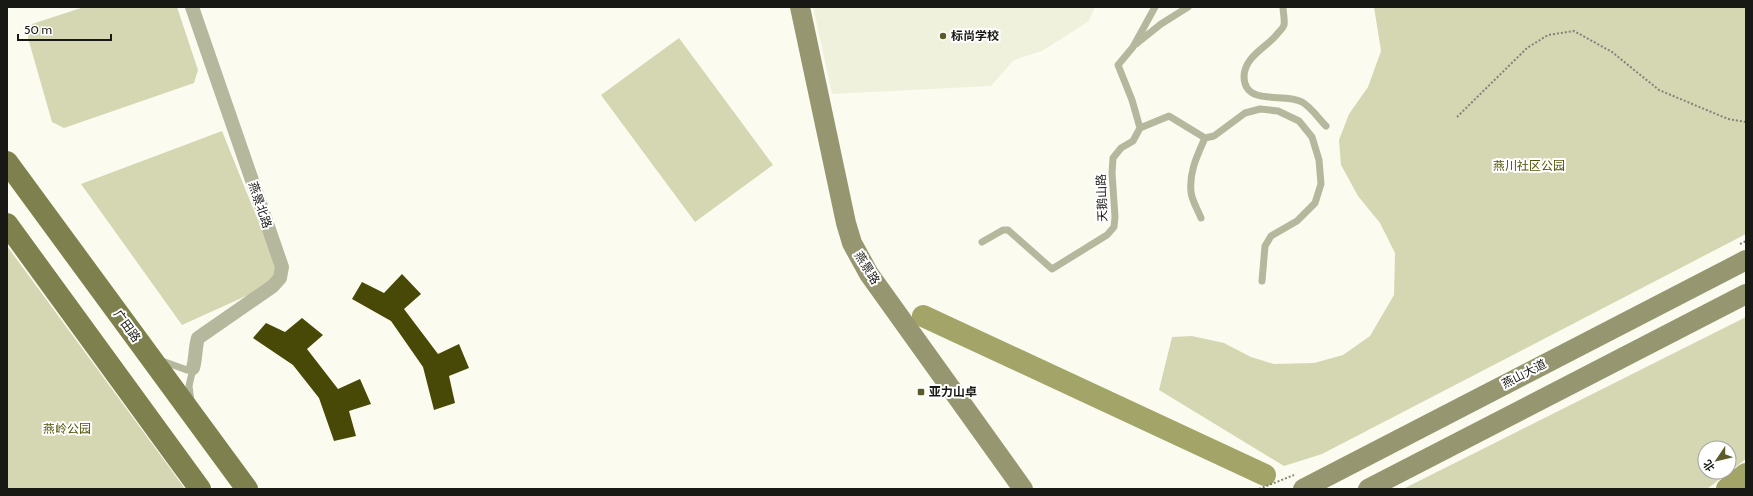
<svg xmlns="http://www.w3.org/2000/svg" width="1753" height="496" font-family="Cabin,'Noto Sans SC',sans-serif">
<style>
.built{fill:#f0f1dd}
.green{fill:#d5d7b2;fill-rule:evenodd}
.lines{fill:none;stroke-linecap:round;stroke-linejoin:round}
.river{stroke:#a2a468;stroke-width:22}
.building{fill:#494907}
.path{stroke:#81827a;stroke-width:2;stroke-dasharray:2 2;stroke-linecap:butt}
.lane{stroke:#b6b89d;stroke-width:7}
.street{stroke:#b6b89d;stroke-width:14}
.secondary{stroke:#969770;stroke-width:20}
.primary{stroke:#7e804e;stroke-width:22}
.poi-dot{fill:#5a5b28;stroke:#fff;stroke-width:1.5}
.labels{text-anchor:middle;stroke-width:4;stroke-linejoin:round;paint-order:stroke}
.poi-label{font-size:12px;font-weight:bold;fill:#181814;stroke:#fff;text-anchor:start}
.park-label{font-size:12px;fill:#525207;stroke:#fff}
.street-label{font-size:12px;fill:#181814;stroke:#fff}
</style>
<rect width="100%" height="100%" fill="#fbfcef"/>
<path class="built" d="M813,7H1095L1089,21L1042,51L1014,60L991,86L832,94Z"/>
<path class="green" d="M84,7H177L198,70L194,83L64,128L52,122L28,38L32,24Z
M1374,7H1745L1746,234L1322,454L1284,466L1159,390L1172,337L1192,336L1224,343L1251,357L1274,364L1314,363L1343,355L1370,336L1394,295L1395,253L1380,223L1358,196L1341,165L1339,140L1349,114L1368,87L1381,51Z
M679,38L773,165L695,222L601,95Z
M222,131L278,270L268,286L182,325L81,184Z
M7,246L167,464L185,489H7Z
M1746,317V459L1707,489H1403ZM1705,448H1729V472H1705Z"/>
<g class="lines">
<path class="river" d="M923,316L1265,475
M1727,489L1746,474"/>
</g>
<path class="building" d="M402,274L421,294L404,309L438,354L459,344L469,368L449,376L455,403L434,410L423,367L391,321L352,299L362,282L384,293Z
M302,318L323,335L307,349L338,389L360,379L371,404L349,411L356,436L334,441L319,398L293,365L253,338L266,323L285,332Z"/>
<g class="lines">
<path class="path" d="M1457,117L1527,48L1548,35L1574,31L1612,52L1659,90L1728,119L1746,122
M1740,244L1746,241
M1259,489L1294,475"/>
<path class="lane" d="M1283,7C1283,12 1285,20 1284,25C1283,28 1280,31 1278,33C1268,47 1244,56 1244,77C1245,107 1285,92 1302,102C1311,107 1319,119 1326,126
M1136,44L1161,24L1188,7
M1140,128L1169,116L1205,138L1214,136L1245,113L1260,109L1278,111L1299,121L1312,137L1319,160L1321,184L1315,203L1297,221L1271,236L1265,246L1262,281
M1201,218C1198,210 1192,201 1191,192C1189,172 1197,156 1205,138
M982,242L1003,230H1008L1052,269L1107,235L1114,227L1115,217L1112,173L1113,158L1121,148L1133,141L1140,128L1132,100L1118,65L1133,47L1155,7
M162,361L187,370L193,368
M191,402L189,386L193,368"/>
<path class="street" d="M192,7L282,267L280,278L273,286L198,338C195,347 196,358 193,368"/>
<path class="secondary" d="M800,7L846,223L852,243L869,274L1023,489
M1303,489L1746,260
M1368,489L1746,294"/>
<path class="primary" d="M7,162L247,489
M7,224L200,489"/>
</g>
<g class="poi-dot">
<circle cx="943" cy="36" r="4"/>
<rect x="917" y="388" width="8" height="8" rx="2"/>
</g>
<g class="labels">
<g class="poi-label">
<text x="951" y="40">标尚学校</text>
<text x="929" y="396">亚力山卓</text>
</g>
<g class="park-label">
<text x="1529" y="170">燕川社区公园</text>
<text x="67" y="433">燕岭公园</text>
</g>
<g class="street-label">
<text transform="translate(1102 198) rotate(-92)" y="4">天鹅山路</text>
<text transform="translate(260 205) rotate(71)" y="4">燕景北路</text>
<text transform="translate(867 268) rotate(58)" y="4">燕景路</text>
<text transform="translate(127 326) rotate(54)" y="4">广田路</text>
<text transform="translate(1524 374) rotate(-27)" y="4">燕山大道</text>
</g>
</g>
<rect width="1753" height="496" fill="none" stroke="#181814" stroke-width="16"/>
<g transform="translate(1717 460) rotate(235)"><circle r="19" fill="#ffffff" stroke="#a3a3a1"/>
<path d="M0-3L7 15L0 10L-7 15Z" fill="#5a5b28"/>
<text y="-6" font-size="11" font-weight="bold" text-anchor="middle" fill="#181814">北</text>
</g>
<path d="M18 34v6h93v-6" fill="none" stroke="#181814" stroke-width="2"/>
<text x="24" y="34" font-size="12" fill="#181814" stroke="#ffffff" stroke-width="3" paint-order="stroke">50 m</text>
</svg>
